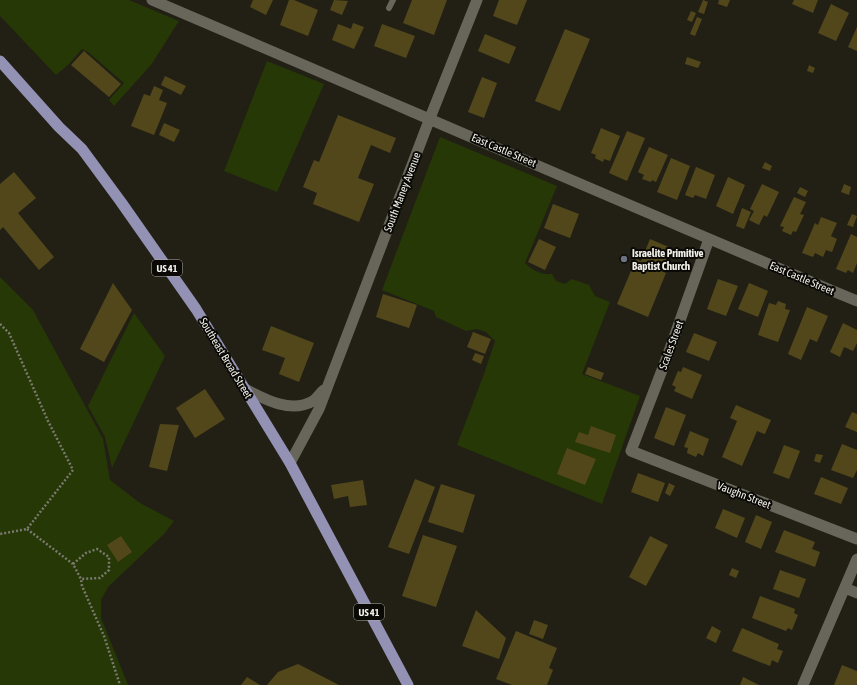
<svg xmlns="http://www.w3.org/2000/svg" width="857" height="685" font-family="'Asap Condensed',sans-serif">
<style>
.green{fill:#253805}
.building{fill:#52471b}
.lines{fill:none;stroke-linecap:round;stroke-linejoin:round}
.path{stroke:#7b7970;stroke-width:2.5;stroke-dasharray:2 2;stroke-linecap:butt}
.service{stroke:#68665a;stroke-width:6}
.minor{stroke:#68665a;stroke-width:11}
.primary{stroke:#9392b5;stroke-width:11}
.worship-dot{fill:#6b7280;stroke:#0a0906;stroke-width:1.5}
.labels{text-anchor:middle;stroke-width:4;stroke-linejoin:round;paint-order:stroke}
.shield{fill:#0a0906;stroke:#acaba5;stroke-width:1}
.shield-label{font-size:10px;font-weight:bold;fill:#f2f0e9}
.street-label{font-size:11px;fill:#f2f0e9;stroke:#0a0906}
.poi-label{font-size:11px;font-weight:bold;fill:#f2f0e9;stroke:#0a0906;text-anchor:start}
</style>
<rect width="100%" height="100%" fill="#222015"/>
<path class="green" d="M0,0H129L179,21L151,65L114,106L109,100L124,83L88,52L82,49L69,64L56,75L0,16Z
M267,61L324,84L277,192L224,171Z
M440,137L557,186L525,263C532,271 543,275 552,274L556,281L565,284L572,279L589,285L595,296L610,302L582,374L640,396L602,504L457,445L484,374L495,341L486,332L477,329L466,331L436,317L434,311L382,290Z
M0,277L33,310L103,439L110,480L140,503L174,521L164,534L108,587L101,600V618L128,685H0Z
M134,313L165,356L112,468L105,437L88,406Z"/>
<path class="building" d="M253,0H273L266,15L250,7Z
M289,0H294L318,10L308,36L280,25Z
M334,0L348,1L342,15L330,10Z
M412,0H447L434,35L403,23Z
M499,0H527L517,25L493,16Z
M703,0L708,2L704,14L698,12Z
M719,0H730L727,7L718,4Z
M794,0H818L813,13L792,4Z
M831,4L849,13L836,41L818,33Z
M691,11L696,13L692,22L687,20Z
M697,17L702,19L695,36L690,34Z
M353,23L364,27L354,49L332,40L338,24L351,29Z
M382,24L415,36L406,58L374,46Z
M857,27V51L848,47Z
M565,29L590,39L560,111L535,101Z
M485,34L516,47L509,64L478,51Z
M84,51L121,84L109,97L71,65Z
M687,57L701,62L698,68L685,64Z
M809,65L815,68L813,73L807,71Z
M165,76L186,86L181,95L161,85Z
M482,77L497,83L484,118L468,112Z
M154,86L163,90L159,100L167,103L154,135L131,126L144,94L150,96Z
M338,115L396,138L390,153L371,145L358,178L374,184L359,222L313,204L317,193L303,187L314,160L319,162Z
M164,123L180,130L174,142L159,135Z
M601,128L620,136L610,161L604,159L603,162L595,158L596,155L591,153Z
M627,131L645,138L627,181L609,173Z
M649,147L668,155L656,182L652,180L651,182L642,179L644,175L638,172Z
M671,158L690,166L677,200L657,192Z
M765,162L772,166L770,171L762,168Z
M696,167L715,175L706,199L695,195L693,198L685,195Z
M14,172L36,198L18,213L54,257L39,270L3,227L0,230V184Z
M728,177L745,185L733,214L716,206Z
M762,184L779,192L767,217L764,215L759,225L749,220L754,211L750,209Z
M844,184L851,187L849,195L841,192Z
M800,187L808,191L805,197L797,193Z
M794,197L806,202L800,214L804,215L796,232L793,231L791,235L782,231L784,227L780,226Z
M553,204L579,214L570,238L544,228Z
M742,208L751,212L744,229L736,226Z
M852,214L857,216L853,227L847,225Z
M821,217L837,223L831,236L837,239L832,252L826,250L823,257L815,253L813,257L802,253L815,223L818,225Z
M851,234L857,237V263L853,273L848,270L846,273L836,269Z
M539,239L556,247L545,270L528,262Z
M650,239L671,248L661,271L666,273L648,317L617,304L636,259L641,261Z
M718,279L738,286L726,316L707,309Z
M113,283L132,310L104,362L80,349Z
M749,283L768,291L758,317L738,309Z
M383,294L417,305L409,328L376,317Z
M778,301L786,304L785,309L790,310L778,342L758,335L769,303L776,305Z
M807,307L828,316L817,342L810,339L801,360L788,354Z
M843,323L857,330V343L853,351L844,347L840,357L830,352Z
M271,326L314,343L299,382L279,374L285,358L262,350Z
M473,332L491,339L485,354L467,347Z
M694,333L717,342L709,361L686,352Z
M475,353L484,356L481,364L472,360Z
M588,367L604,373L601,380L585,374Z
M683,367L702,375L692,399L674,391L676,387L672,385L678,371L681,372Z
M205,389L225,419L195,438L176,408Z
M736,405L771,420L765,434L757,431L742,466L722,457L737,421L730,418Z
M666,407L686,415L674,446L654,438Z
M852,412L857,414V432L845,427Z
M160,424L179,425L167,471L149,467Z
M591,426L616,435L610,453L575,442L579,432L588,435Z
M690,431L709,439L703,456L698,453L696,457L687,453L688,448L684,447Z
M842,444L857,450V470L853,478L831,470Z
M784,445L800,451L789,479L773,473Z
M567,448L596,459L585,485L557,474Z
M816,454L823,455L820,463L814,461Z
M638,473L665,483L658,502L631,492Z
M821,477L848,488L841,504L814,494Z
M415,479L435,487L409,554L388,547Z
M363,480L367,505L350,507L348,496L334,499L331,485Z
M669,483L675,486L670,496L665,493Z
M441,484L475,495L463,533L428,522Z
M723,509L745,518L737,538L715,528Z
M756,515L772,522L761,549L745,542Z
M784,530L815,542L812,549L820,552L815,567L775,552Z
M423,535L457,546L436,607L402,596Z
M121,536L132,552L118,562L107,545Z
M650,536L668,545L646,586L629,577Z
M732,568L739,571L736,578L729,575Z
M780,570L806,579L799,598L773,589Z
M760,596L795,609L794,613L798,615L792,630L788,628L786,631L752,618Z
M476,610L506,638L499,659L462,646Z
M534,620L548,625L543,639L529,634Z
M712,626L721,631L716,643L706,638Z
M742,628L779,644L777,649L783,651L778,663L772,660L770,666L732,651Z
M516,631L557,648L549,668L553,670L547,685H512L496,679Z
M298,664L339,685H267L278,672Z
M842,665L857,671V685H834Z
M247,677L260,685H241Z
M743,677L759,685H740Z"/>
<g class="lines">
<path class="path" d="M0,324L9,333L48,421L73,470L27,529L0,534
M27,529L73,564L81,579L82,586L104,636L120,685
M73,564L86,553L97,549L109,557V570L100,578L81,579"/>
<path class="service" d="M389,8L393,0"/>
<path class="minor" d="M152,0C387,100 621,203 857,301
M709,239L667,357L631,451L857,539
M245,389C264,399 291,414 313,401C317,398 320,393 324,390
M290,463L319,409L430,118L477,0
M845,588L857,593
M803,685L857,559"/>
<path class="primary" d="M0,61L59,127L82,149L121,202L196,309L290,463L408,685"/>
</g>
<circle class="worship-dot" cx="624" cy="259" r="4"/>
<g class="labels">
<g class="shield">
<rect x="152" y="260" width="30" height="16" rx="3"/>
<rect x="354" y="604" width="30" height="16" rx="3"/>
</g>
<g class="shield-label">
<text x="167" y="272">US 41</text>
<text x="369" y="616">US 41</text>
</g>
<g class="street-label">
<text transform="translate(504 150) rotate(23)" y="4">East Castle Street</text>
<text transform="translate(402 192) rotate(-69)" y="4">South Maney Avenue</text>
<text transform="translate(802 278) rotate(23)" y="4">East Castle Street</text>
<text transform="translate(671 345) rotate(-70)" y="4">Scales Street</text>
<text transform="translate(226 358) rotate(59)" y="4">Southeast Broad Street</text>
<text transform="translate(744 495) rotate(21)" y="4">Vaughn Street</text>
</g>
<g class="poi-label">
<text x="632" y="257">Israelite Primitive<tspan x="632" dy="13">Baptist Church</tspan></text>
</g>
</g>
</svg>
